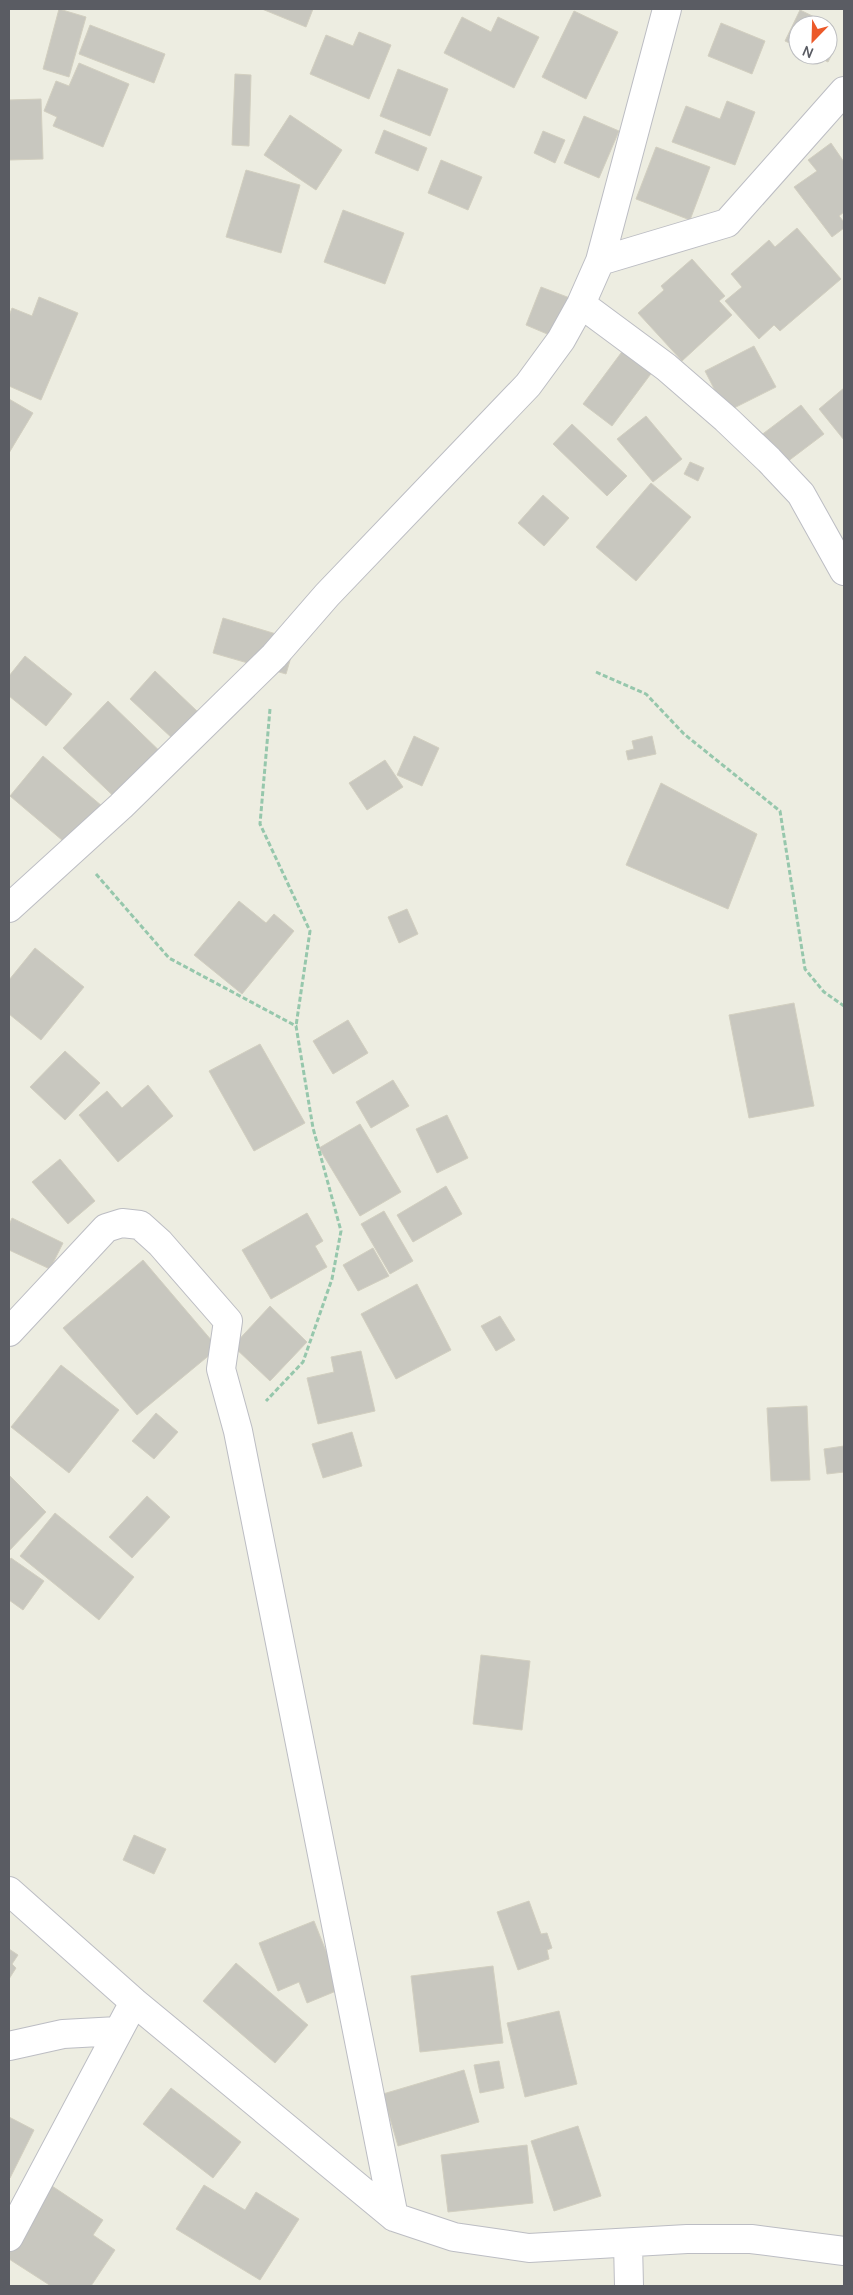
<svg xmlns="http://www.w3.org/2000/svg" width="853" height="2295" font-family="Manrope,sans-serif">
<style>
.building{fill:#c8c7bf;stroke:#d2cfc0}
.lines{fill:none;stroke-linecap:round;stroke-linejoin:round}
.street-casing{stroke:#bcbdc3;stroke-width:30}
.path{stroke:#96c7ac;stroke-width:3;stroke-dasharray:5 2.5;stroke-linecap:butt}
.street{stroke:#fff;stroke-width:28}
</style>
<rect width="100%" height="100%" fill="#edede1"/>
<path class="building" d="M59,9L86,17L69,77L43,69Z
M262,9H313L306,27Z
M800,10L833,26L828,36V25H798V47L785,41Z
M574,11L618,32L586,99L542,77Z
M462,17L491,32L498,17L539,37L514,88L444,53Z
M721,23L765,41L752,74L708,56Z
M90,25L165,54L154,83L79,54Z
M359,32L391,45L369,99L310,74L326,35L353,46Z
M828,42L836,46L828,62L814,55H828Z
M79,63L129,84L103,147L53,126L57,117L44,111L56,81L69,86Z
M398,69L448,89L430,136L380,116Z
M235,74L251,75L249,146L232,145Z
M41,99L43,159L9,160V100Z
M727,101L755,112L735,165L672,142L686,106L720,119Z
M290,115L342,150L316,190L264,155Z
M584,116L619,131L599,178L564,163Z
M384,130L427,148L418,171L375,153Z
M543,131L565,140L555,163L534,153Z
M831,143L844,162V212L839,216L844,222V228L832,237L794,187L817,171L808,160Z
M656,147L710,167L690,220L636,199Z
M441,160L482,177L468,210L428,193Z
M246,170L300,185L281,253L226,237Z
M343,210L404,233L385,284L324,262Z
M797,228L841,279L780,331L774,325L759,339L725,301L742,287L731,274L769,240L775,247Z
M692,259L725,296L719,301L732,315L682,361L638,313L664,290L661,286Z
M541,287L575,300L559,339L526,325Z
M39,297L78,313L41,400L9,386V316L12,308L32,316Z
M754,346L776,387L726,412L705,371Z
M624,349L653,371L612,426L583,404Z
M844,388V440L819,409Z
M9,399L33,413L9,453Z
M801,405L824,434L779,468L756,439Z
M646,416L682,459L653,482L617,439Z
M572,424L627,476L607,496L553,444Z
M690,462L704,468L698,481L684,474Z
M651,483L691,517L636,581L596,547Z
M543,495L569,518L544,546L518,523Z
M223,618L296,640L286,674L213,653Z
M25,656L72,694L46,726L9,696V676Z
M155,671L198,712L173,739L130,699Z
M108,701L172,763L127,809L63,748Z
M414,736L439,748L422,786L397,775Z
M652,736L656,754L628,760L626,751L634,749L632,741Z
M43,756L102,806L69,846L10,796Z
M385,760L403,787L367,810L349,783Z
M661,783L757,834L728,909L626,865Z
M239,901L266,923L274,914L294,931L242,994L194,955Z
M407,909L418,934L399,943L388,917Z
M35,948L84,987L41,1040L9,1014V980Z
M794,1003L814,1106L749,1118L729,1015Z
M348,1020L368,1053L333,1074L313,1041Z
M260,1044L305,1123L254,1151L209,1071Z
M65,1051L100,1083L65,1120L30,1087Z
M393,1080L409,1106L371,1128L356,1102Z
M148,1085L173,1116L118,1162L79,1115L107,1091L122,1108Z
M447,1115L468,1158L437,1173L416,1129Z
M360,1124L401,1192L360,1216L319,1148Z
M60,1159L95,1201L68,1224L32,1182Z
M446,1186L462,1214L413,1242L397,1215Z
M384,1211L413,1261L390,1274L361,1224Z
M307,1213L323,1241L315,1246L327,1267L271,1299L242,1250Z
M12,1218L63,1243L50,1269L9,1250V1225Z
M373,1248L389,1276L358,1291L343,1265Z
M143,1260L218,1348L137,1415L63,1328Z
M417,1284L451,1350L396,1379L361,1314Z
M270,1306L307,1342L270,1381L233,1346Z
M500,1316L515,1340L496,1351L481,1326Z
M361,1351L375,1411L318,1424L307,1378L334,1372L331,1357Z
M61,1365L119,1410L69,1473L11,1427Z
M807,1406L810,1480L771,1481L767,1408Z
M156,1413L178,1432L154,1459L132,1441Z
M352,1432L362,1466L323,1478L312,1444Z
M844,1446V1472L827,1474L824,1449Z
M9,1475L46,1512L9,1551Z
M147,1496L170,1517L132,1558L109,1537Z
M55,1513L134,1577L99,1620L20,1556Z
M11,1558L44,1581L23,1610L9,1600V1561Z
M481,1655L530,1661L522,1730L473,1724Z
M134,1835L166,1849L154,1874L123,1860Z
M529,1901L541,1934L547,1933L552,1948L547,1950L549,1959L518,1970L497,1912Z
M314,1921L341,1989L307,2003L299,1982L278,1991L259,1943Z
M9,1949L18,1955L12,1964L16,1968L9,1979Z
M236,1963L308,2025L275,2063L203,2001Z
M493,1966L503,2043L420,2052L411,1976Z
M559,2011L577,2084L525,2097L507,2023Z
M499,2061L504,2088L480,2093L474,2065Z
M464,2070L479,2122L398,2146L383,2094Z
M171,2088L241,2142L213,2178L143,2124Z
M9,2117L34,2130L10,2178L9,2177Z
M578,2126L601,2196L554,2211L531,2141Z
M527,2145L533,2203L448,2212L441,2155Z
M49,2184L103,2220L93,2235L115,2250L91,2286H51L9,2259V2245Z
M204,2185L245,2210L256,2192L299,2219L260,2280L176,2229Z"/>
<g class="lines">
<g class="street-casing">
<path id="street" d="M600,261L727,223L844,91
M581,304L666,367L726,419L769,460L801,494L844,571
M9,908L121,806L274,656L327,595L528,385L561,340L581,304L600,261L667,9
M9,1332L106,1228L122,1223L140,1225L160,1243L228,1321L221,1369L238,1431L394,2217
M9,1891L134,2002L394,2217L454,2237L529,2248L687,2239H751L844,2251
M9,2046L63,2034L118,2031
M9,2237L134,2002
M628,2243L629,2286"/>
</g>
<path class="path" d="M596,672L646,694L684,734L780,811L805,969L824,992L844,1006
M270,709L260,824L310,931L296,1026
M96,874L169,958L296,1026L313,1128L341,1231L332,1279L303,1362L266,1401"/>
<use href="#street" class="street"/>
</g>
<rect width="853" height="2295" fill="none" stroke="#5a5c63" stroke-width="20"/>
<g transform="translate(813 40) rotate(203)"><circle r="24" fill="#ffffff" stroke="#bdbec1"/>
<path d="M0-4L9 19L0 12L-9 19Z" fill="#ec5929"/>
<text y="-8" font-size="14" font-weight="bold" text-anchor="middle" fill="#5a5c63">N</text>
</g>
</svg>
